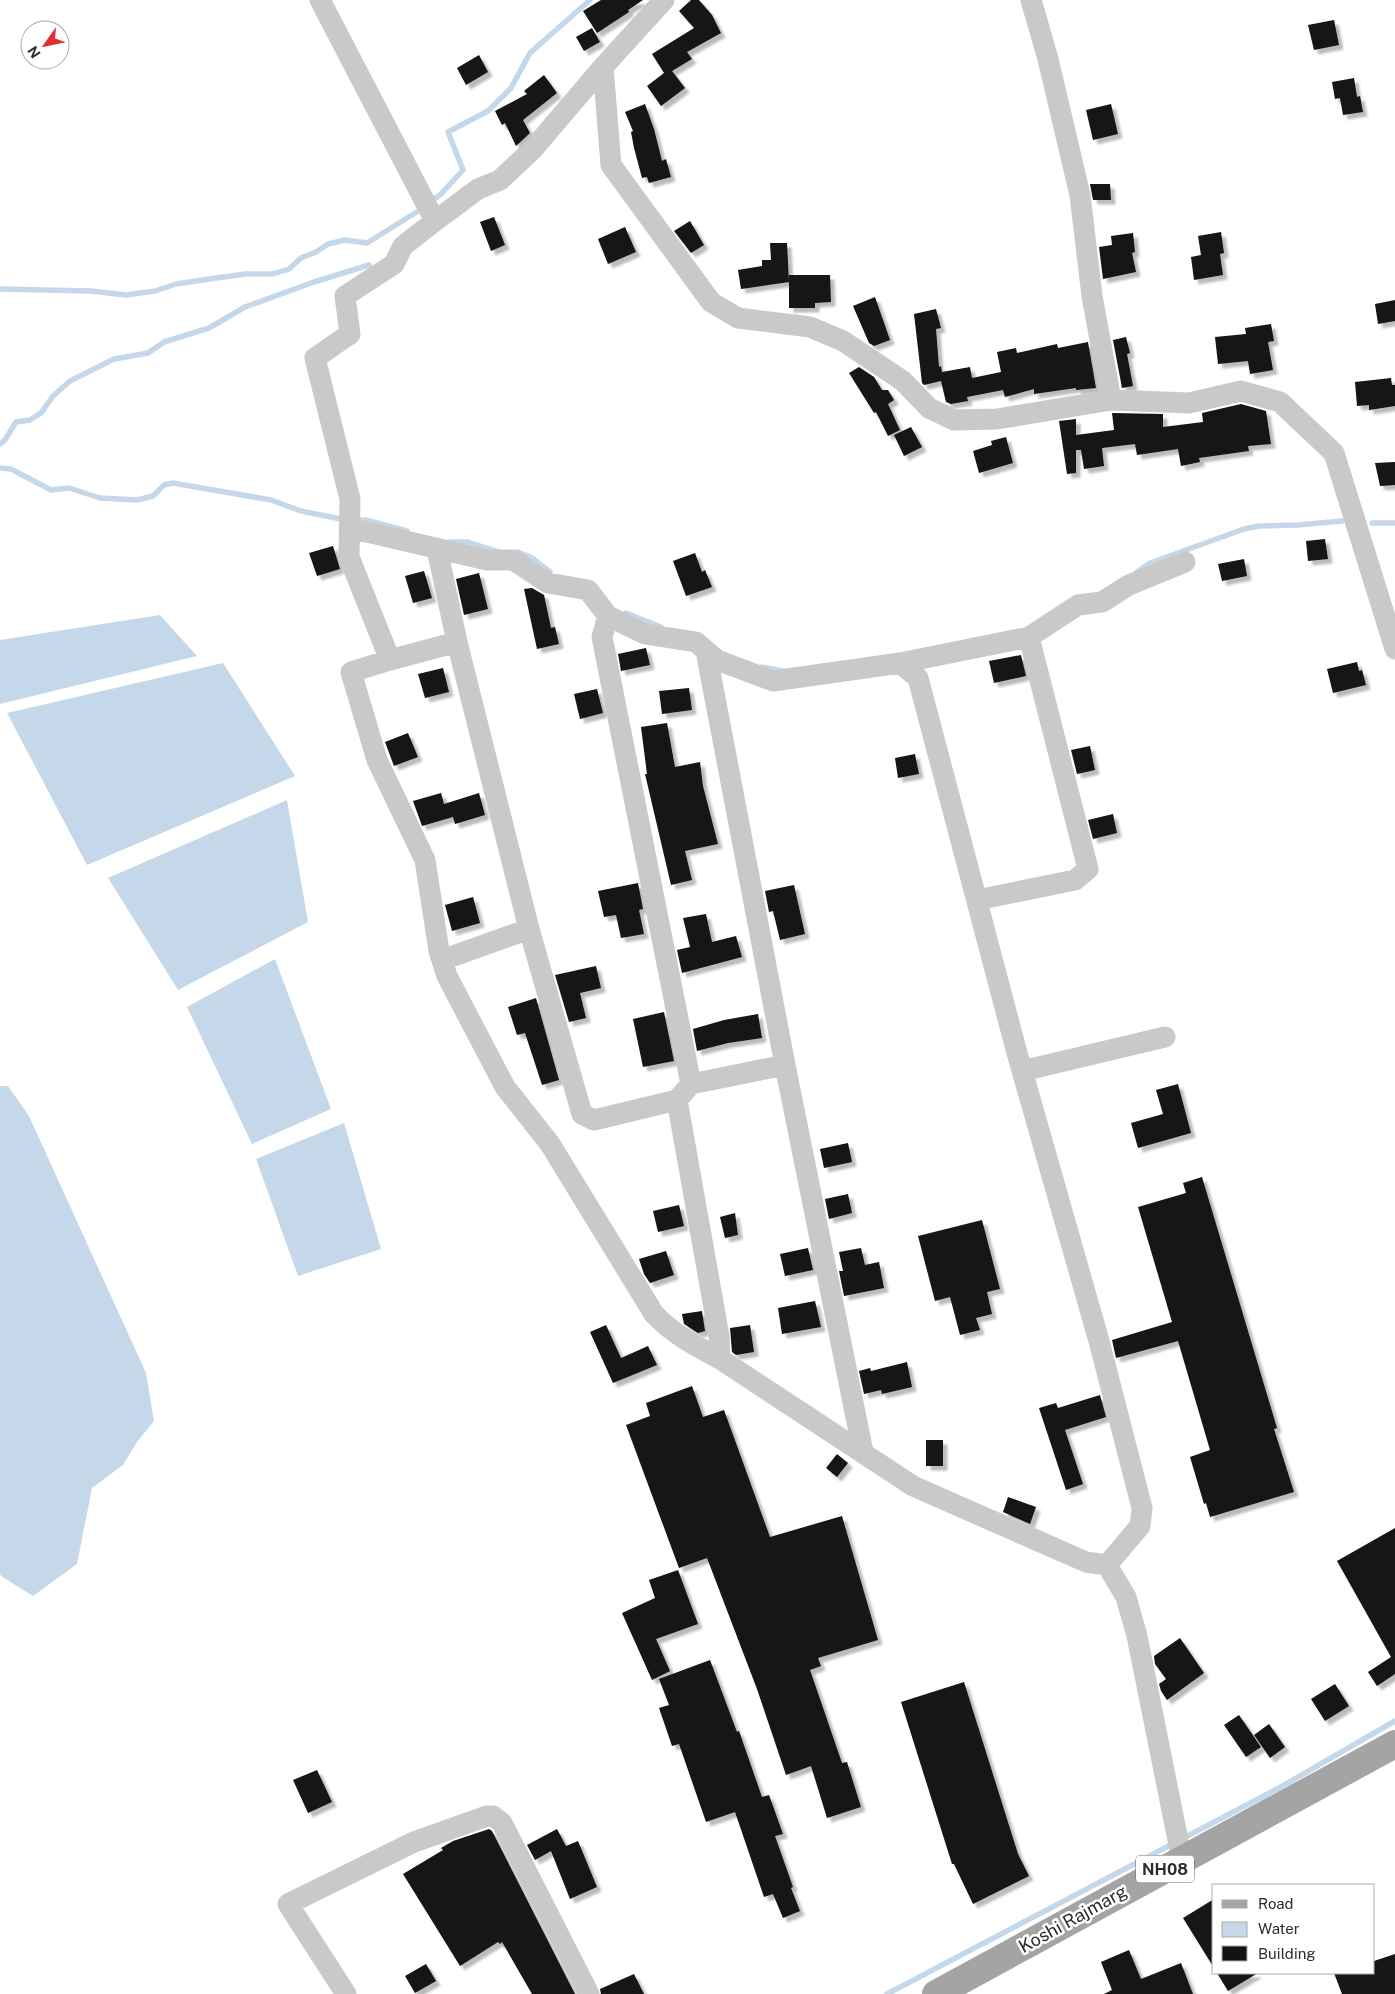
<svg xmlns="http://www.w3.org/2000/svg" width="1395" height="1994" font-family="'Public Sans',sans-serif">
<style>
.water{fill:#c5d8e9}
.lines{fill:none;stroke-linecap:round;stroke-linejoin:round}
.stream{stroke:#c5d8e9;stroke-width:5.5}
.building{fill:#131313;filter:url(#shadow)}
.street{stroke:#c9c9c9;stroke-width:21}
.primary{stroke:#a4a4a4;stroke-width:28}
.labels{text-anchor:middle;stroke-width:5;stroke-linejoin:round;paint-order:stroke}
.shield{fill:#fff;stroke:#6b6b6b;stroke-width:1}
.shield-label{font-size:16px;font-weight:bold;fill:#2c2c2c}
.street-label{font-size:18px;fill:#2c2c2c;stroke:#fff}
</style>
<defs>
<filter id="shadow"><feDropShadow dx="4.5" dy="4.5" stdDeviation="1" flood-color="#0004"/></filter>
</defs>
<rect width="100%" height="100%" fill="#fff"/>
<path class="water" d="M160,615L197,656L0,704V640Z
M223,663L295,776L87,865L7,713Z
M287,800L308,922L178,990L108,878Z
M275,959L331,1109L252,1144L187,1007Z
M0,1086H8L29,1116L146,1373L154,1421L137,1442L123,1465L92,1488L77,1564L33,1596L1,1576L0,1573Z
M344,1123L381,1249L298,1276L256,1159Z"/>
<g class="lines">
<path class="stream" d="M430,202L441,194L463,170L448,132L488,111L511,88L530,53L590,0
M0,289L91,291L126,295L155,291L176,284L216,278L246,274H273L289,269L301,258L316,252L328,244L345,240L367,243L423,208
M0,444L5,440L16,422L30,420L41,413L53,396L70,381L114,359L148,353L164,342L209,328L245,307L314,282L369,265
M0,468L11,469L51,490L69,488L100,498L137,500L153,496L164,485L173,483L271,500L301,511L346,520
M356,520H366L407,531
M1372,523H1395
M450,542H468L499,552
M518,552L532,558L550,572
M1137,572L1150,563L1244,529L1259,526L1298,525L1342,521
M626,613L661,627
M762,667L783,671
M887,1994L1279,1788L1395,1721"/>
</g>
<path class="building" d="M601,0H643L628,10L629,12L597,33L583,11Z
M691,0H699L712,15L721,33L687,52L692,59L672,71L685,88L661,106L647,86L664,73L652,54L694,28L679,11Z
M1334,20L1339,45L1314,50L1308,25Z
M592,28L600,42L584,51L576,37Z
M479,55L488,72L466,85L457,68Z
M544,75L557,93L523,120L530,133L516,146L505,123L502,125L495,111L527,94L524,91Z
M1354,78L1357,97L1360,96L1363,112L1343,115L1340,98L1335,99L1332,82Z
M645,104L654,129L662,161L666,159L671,177L649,183L647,177L642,178L634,148L631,132L633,131L625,112Z
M1111,104L1118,134L1093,140L1086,110Z
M1090,184H1110L1111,200H1093Z
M494,217L505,245L491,251L480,222Z
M690,221L704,245L691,253L674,231Z
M625,227L636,252L608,264L598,239Z
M1221,232L1224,253L1220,254L1223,275L1194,280L1191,257L1201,255L1198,236Z
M1133,233L1135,252L1132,253L1136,272L1103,279L1099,247L1112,245L1111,236Z
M770,243H787L789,282L741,289L738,270L762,266V260H771Z
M789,275H830L831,302L815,303V308H789Z
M875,297L890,340L874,346L869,343L853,306Z
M1395,300V321L1378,324L1375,304Z
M936,309L941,328L936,329L939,367L941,366L942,372L970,367L972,378L1001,372L997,352L1016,348L1017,353L1057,344L1058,348L1088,342L1096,388L1076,390V388L1034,394V389L1005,397L1003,390L967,397L968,401L951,404L946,402L941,381L924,385L922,383L914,314Z
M1271,324L1274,341L1268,342L1273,370L1250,374L1248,361L1218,364L1215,337L1246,334L1245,328Z
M1126,337L1130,353L1127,354L1133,386L1122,388L1113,340Z
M859,367L874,377L882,390H888L894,400L888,404L900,430L888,436L876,412L874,413L849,373Z
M1391,378L1392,385H1395V406L1369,410V405L1357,406L1355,382Z
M1241,404L1266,411L1271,444L1248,446L1249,451L1199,458L1200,462L1181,466L1178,449L1137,455L1135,444L1102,448L1104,466L1084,469L1081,450H1076V473L1067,474L1059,421L1076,419V435L1114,430L1112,413L1163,414V427L1203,422L1202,413Z
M911,427L922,447L904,456L894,435Z
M1006,437L1013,463L979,473L973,451L992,445L991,441Z
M1395,462V485L1380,486L1375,463Z
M1325,539L1328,559L1308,561L1306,541Z
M333,546L340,569L317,576L309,553Z
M695,553L702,572L705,570L712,587L686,596L673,561Z
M1244,559L1247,576L1222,581L1218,564Z
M424,571L432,598L413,603L405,576Z
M479,573L488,609L464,615L456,579Z
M532,588L544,595L551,628L555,627L559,644L537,649L524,589Z
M646,648L650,665L621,671L618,654Z
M1021,655L1026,676L994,683L989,661Z
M1357,662L1359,671L1362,670L1366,685L1333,693L1327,669Z
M443,668L449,692L425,698L418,674Z
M689,688L692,710L662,714L659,691Z
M597,689L603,713L580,719L574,694Z
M667,723L675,767L700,762L703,786L718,844L685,851L692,880L671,885L645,774H647L641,727Z
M408,733L418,757L394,766L385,742Z
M1090,746L1095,770L1077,774L1071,750Z
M915,754L919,774L898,778L895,758Z
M441,793L444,804L479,793L485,815L455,824L453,817L422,826L413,801Z
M1113,814L1117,833L1093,839L1088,820Z
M638,883L643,909L639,910L644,934L621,938L616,915L604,917L598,891Z
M794,885L805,934L780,940L773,911L769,912L765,891Z
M473,897L480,923L452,931L445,905Z
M706,914L712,942L736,936L742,957L682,973L677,950L690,947L683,918Z
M596,966L601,988L580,993L586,1018L569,1022L555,975Z
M536,998L559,1080L542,1085L525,1033L517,1035L508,1007Z
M664,1012L674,1061L643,1067L633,1019Z
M758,1014L762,1038L728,1043L697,1051L693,1029L724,1020Z
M1178,1084L1191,1133L1138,1148L1131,1123L1163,1114L1156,1090Z
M848,1143L852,1162L824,1168L820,1149Z
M1202,1177L1277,1428L1274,1429L1294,1492L1210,1517L1206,1503L1204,1504L1190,1457L1210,1450L1178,1341L1116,1358L1112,1340L1172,1322L1138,1207L1186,1193L1183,1183Z
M848,1194L852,1213L829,1219L825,1199Z
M679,1205L684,1226L658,1232L653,1211Z
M735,1213L738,1235L725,1238L720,1217Z
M982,1220L1000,1289L987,1292L992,1314L976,1318L980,1330L960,1335L950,1297L935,1301L918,1236Z
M808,1248L813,1270L785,1276L780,1254Z
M861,1248L865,1265L879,1262L884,1288L844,1296L839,1271H843L839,1252Z
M666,1251L674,1275L650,1283L644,1274L639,1259Z
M815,1301L821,1327L782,1334L778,1308Z
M702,1311L705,1331L698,1333L684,1324L682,1314Z
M606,1325L621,1358L648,1346L657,1365L613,1383L590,1332Z
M750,1325L754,1352L736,1355L732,1352L730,1328Z
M907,1362L912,1387L882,1394L881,1390L864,1394L859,1371L870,1368L871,1371Z
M692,1386L703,1417L724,1410L770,1537L842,1516L878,1640L818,1658L821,1666L810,1670L842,1763L847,1762L861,1807L827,1818L811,1766L786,1775L757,1689L707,1558L679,1568L626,1425L650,1416L646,1403Z
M1100,1395L1106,1417L1065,1430L1083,1484L1066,1490L1039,1408L1056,1403L1058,1408Z
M926,1440H943V1466H926Z
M837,1454L848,1463L837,1477L826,1468Z
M1008,1497L1036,1507L1030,1524L1003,1512Z
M1395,1528V1674L1377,1686L1368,1672L1391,1657L1337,1561Z
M678,1570L698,1624L656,1639L670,1671L652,1680L622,1613L655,1598L649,1580Z
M1180,1638L1204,1673L1167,1700L1161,1691L1159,1684L1166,1679L1155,1664L1154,1656Z
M710,1660L737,1732L739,1731L762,1797L769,1795L783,1834L775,1836L793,1887L791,1888L800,1911L783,1918L773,1894L764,1897L735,1812L706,1822L679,1744L672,1746L659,1708L669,1705L659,1679Z
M964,1682L1018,1854L1029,1876L973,1904L954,1864H952L901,1702Z
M1335,1684L1349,1706L1325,1721L1311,1699Z
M1239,1715L1261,1747L1246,1757L1224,1725Z
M1269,1724L1285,1747L1270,1758L1254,1735Z
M317,1770L332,1802L308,1813L293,1780Z
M489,1829L492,1831L575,1994H532L502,1942L500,1944L498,1942L460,1966L403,1874L443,1850L441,1848L453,1841Z
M557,1829L566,1846L578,1841L597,1887L570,1899L551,1851L535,1860L527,1845Z
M1214,1899V1968L1183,1918Z
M1129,1950L1141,1979L1181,1963L1193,1994H1104L1112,1990L1101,1962Z
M1395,1954V1994H1342L1334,1973H1374V1961Z
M426,1964L436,1981L415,1993L405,1976Z
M1217,1973H1258L1228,1991Z
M634,1974L644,1994H601L600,1989Z"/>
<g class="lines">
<path class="street" d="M320,0L435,221
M664,0L603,67L611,165L711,302L738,318L810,327L843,341L903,381L929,408L954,420L997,419L1111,400L1189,403L1241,391L1280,402L1334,453L1395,649
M1031,0L1048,59L1080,195L1092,296L1111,400
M603,67L533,149L500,180L478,189L435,221L403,246L394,264L345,296L350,334L315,358L350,499L349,557L390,660L351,672L377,760L425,860L439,951L447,976L505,1087L550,1144L654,1314C674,1335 696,1346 720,1359L913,1486L1086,1562L1107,1565L1126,1597L1137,1636L1182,1860
M350,528L487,560H513L548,583L588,590L608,616L645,634L696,642L717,660L773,681L900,663L918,678L1017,1053L1099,1341L1142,1508L1140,1526L1107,1565
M437,549L457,642
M608,616L602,637L691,1084L677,1100L719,1336L720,1359
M1029,637L1078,605L1102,602L1129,585L1185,562
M390,660L457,642L529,929
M900,663L1029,637L1088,869L1075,880L977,900
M442,960L529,929L582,1114L594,1120L677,1100
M785,1065L863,1452
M1022,1071L1165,1037
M691,1084L785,1065L706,651
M346,1994L288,1904L414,1842L487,1816H493L502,1823L589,1994"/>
<path class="primary" d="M936,1994L1395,1744"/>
</g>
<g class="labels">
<rect class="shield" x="1136" y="1855.5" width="58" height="27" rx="4"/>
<g class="shield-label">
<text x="1165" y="1875">NH08</text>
</g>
<g class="street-label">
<text transform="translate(1073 1919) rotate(-29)" y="6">Koshi Rajmarg</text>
</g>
</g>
<rect x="1212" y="1884" width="162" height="90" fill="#ffffff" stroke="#ababab"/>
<rect x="1222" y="1900" width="25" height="8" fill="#a4a4a4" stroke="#ababab"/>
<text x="1258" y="1909" font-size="15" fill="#2c2c2c">Road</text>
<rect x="1222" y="1922" width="25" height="15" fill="#c5d8e9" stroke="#ababab"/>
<text x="1258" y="1934" font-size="15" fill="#2c2c2c">Water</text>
<rect x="1222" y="1946" width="25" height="15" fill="#131313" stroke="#ababab"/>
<text x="1258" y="1959" font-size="15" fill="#2c2c2c">Building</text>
<g transform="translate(45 45) rotate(237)"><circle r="24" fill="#ffffff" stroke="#ababab"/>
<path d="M0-4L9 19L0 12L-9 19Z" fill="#df3131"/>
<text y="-8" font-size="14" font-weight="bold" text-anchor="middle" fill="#2c2c2c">N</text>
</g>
</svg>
